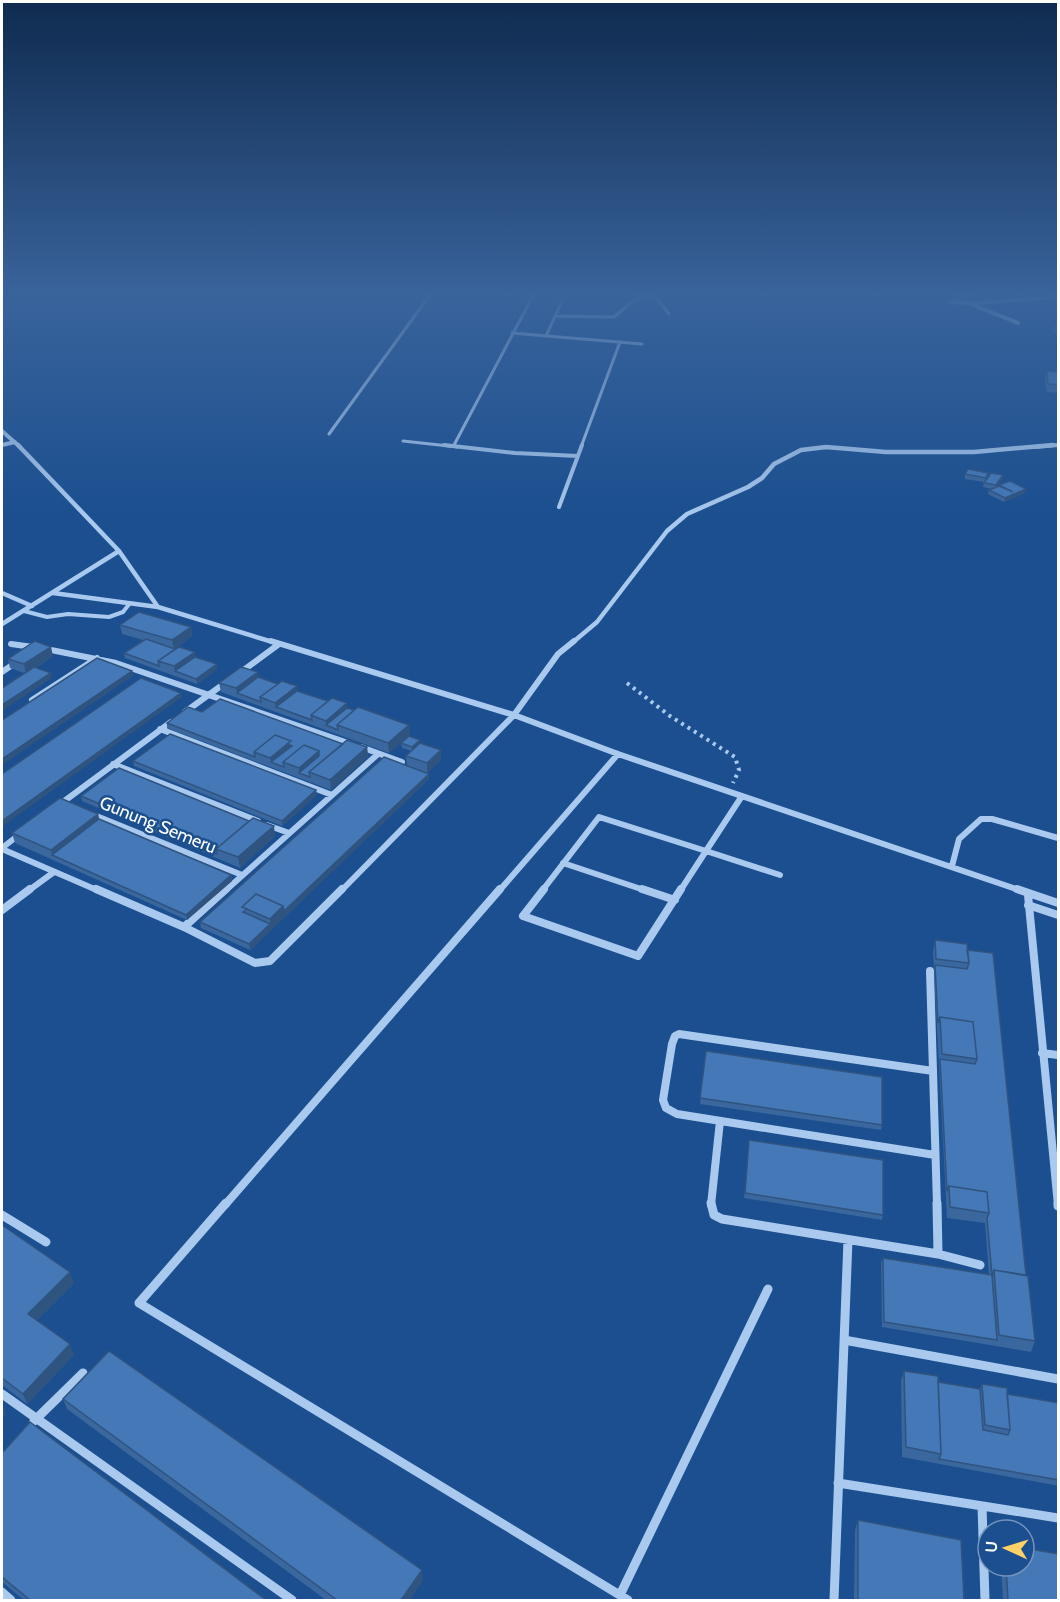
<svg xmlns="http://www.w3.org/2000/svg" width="1060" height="1602" font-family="Cabin,sans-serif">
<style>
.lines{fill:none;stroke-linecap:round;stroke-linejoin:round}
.path{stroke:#a9c9ee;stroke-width:4;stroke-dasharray:3 4.5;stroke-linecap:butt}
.lane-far1{stroke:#a9c9ee;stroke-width:3}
.lane{stroke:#a9c9ee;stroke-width:4}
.street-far4{stroke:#a9c9ee;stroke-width:4}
.street-far3{stroke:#a9c9ee;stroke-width:4.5}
.street-far2{stroke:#a9c9ee;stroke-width:6}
.street-far1{stroke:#a9c9ee;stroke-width:8}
.street{stroke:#a9c9ee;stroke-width:9}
.wall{fill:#3a679d}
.shaded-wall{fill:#305480}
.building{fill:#4478b7;stroke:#305480;stroke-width:1.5}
.labels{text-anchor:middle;stroke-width:5;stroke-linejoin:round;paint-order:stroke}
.street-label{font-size:18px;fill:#fff;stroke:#1b4f8f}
</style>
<rect width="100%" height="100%" fill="#1b4f8f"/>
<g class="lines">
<path class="path" d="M627,683L670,716L735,757L739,770L733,783"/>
<path class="lane-far1" d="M636,292L657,299L669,314
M556,316L614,317L633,301L648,295
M512,333L642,344
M546,336L561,303
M329,434L432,292
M403,441L458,447
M454,445L535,292
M581,447L620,342"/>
<path class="lane" d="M444,445L515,453L578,456
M559,507L582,445
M24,611L47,617L68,614L109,617L123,612L130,603"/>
<path class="street-far4" d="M950,302L976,303L1058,297
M973,305L1018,323
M2,431L20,447
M2,445L15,442
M1035,447L1058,445"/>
<path class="street-far3" d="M18,445L119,551L158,607
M2,593L32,606
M53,593L158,607L276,643
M2,624L119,551
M572,643L597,622L667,531L687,514L748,487L762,478L774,464L801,450L826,447L886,452H974L1053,445"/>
<path class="street-far2" d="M271,641L514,715L618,754L1022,891
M11,644L33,647
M46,649L116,663L351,744
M2,672L15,663
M241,672L279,644
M32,700L97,658
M185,712L225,683
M160,729L332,795
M361,747L402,762
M113,764L258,821
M59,805L171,722
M94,815L242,875
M267,825L289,833
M2,848L20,834
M2,849L99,891
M706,851L780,875
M706,851L742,796
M563,863L647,891
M952,866L959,839L981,819H992L1058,838
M28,891L54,872
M225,891L378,754
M341,891L514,715L558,654L574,641
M499,891L618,754
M542,891L599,817L706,851
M680,891L706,851"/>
<path class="street-far1" d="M96,889L184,927L255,963L270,961L342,889
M544,889L523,916L638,956L681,889
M642,889L675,900
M1017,889L1058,903
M1028,895L1058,1205
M1028,905L1058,915
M2,910L30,889
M184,927L226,889
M930,971L937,1205
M1042,1053L1058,1055
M933,1071L679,1034L675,1036L672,1044L663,1100L666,1108L677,1114L935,1155
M225,1205L500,889
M711,1205L720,1121"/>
<path class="street" d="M226,1203L139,1303L628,1600
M711,1203L714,1215L722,1219L938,1254L937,1203
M1058,1203V1206
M2,1215L46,1242
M938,1254L980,1265
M844,1340L1058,1379
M2,1394L292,1600
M34,1421L83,1373
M838,1483L1058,1518
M982,1506L985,1600
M2,1592L11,1600
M620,1595L768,1289
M834,1600L848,1240"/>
</g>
<path class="wall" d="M871,292H883L882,298L870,297Z
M951,292L974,297V300L951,299Z
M1053,326H1059V335H1056L1052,330Z
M1047,371L1059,372V393L1047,392L1045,379Z
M988,473L986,480L1003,475L1002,480L997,487L999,486V485L1026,489L1025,493L1004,502L988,494L989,490L992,489L983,487L984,482L965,479V474Z
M120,625L191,627L192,636L175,649L195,657L217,669L197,684L125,658L124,653L143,640L122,634Z
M53,656L36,668L52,678L24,673L10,668L8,659Z
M258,672V677L278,684L297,686V691L328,701L347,703V708L354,710L409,725L410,735L389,753L221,692L219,683Z
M202,712L343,744L367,747L368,757L331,790L167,728V723Z
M420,740V743L441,760L427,773L429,779L250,950L201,928L200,922L407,766L406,756L411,751L402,748L401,743Z
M133,761L316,790L317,795L282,826L134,766Z
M81,796L275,836L240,868L82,801Z
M98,814L99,819L231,875L232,881L187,920L15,843L12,833Z
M935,940L967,950L1026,1275L1035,1341L1031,1352L882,1327L881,1263L883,1258L989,1275L985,1223L947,1218L933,951Z
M706,1051L882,1125L881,1130L700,1104Z
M749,1145L883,1215L882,1220L744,1198Z
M2,1225L74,1283L37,1320L74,1355L27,1404L2,1385Z
M904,1371L938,1382L980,1389L982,1384L1007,1394L1059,1403V1486L902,1457L901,1381Z
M63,1399L423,1580L409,1600H326L67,1409Z
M2,1453L266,1600H24L2,1582Z
M858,1520L964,1600H854L855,1530Z
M1001,1566H1024L1059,1600H1003Z"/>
<path class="shaded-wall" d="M1003,475L1002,480L995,490L996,485Z
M1026,489L1025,493L1004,502L1005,498Z
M191,627L192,636L174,650L172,640Z
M51,647L53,656L26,674L24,664Z
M195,652L196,661L175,671L174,666Z
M217,664V669L197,684L196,679Z
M132,671L133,676L2,765V759Z
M258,672L259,682L237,693L236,688Z
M51,673L52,678L2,711V705Z
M297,686L298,695L276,707L275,703Z
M181,693L182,697L3,826L2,821Z
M347,703L348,713L326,725V721Z
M409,725L410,735L389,753L388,743Z
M420,740V745L412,752V747Z
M291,741L293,750L271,762L270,758Z
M367,747L368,757L331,790L330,780Z
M441,750V760L427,773V763Z
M319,751L320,761L299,773V768Z
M429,774V779L285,917L284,911Z
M316,790L317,795L282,826V821Z
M98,814L100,824L52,855L51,850Z
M274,826L275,836L240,868L238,857Z
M231,875L232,881L187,920L186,915Z
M283,906L285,917L250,950L249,944L270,924V919Z
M70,1272L74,1283L32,1325L28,1314Z
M70,1344L74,1355L27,1404L23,1394Z
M2,1403L6,1414L2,1419Z
M422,1570L423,1580L409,1600H401Z"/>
<path class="building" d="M871,292H883L882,294L871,293Z
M951,292H973L974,297L952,296Z
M1053,326H1059V331H1057Z
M1047,371L1059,372V385L1048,384Z
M968,469L988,473L986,478L965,474Z
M991,473L1003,475L996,485L984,483Z
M1010,481L1026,489L1005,498L989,490L999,486L1013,492L999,485Z
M139,612L191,627L172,640L120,625Z
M146,639L175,649L158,661L159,666L124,653Z
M35,641L51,647L24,664L8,659Z
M179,647L195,652L174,666L158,661Z
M195,657L217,664L196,679L175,671Z
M97,658L132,671L2,759V720Z
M34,667L51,673L2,705V688Z
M241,667L258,672L236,688L219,683Z
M258,677L278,684L260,697L261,702L237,693Z
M141,678L181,693L2,821V774Z
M282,681L297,686L275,703L260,697Z
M297,691L328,701L311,715L312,720L276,707Z
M332,698L347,703L326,721L311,715Z
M220,699L343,744L309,772L310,777L299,773L319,756V751L304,745L283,762L284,767L271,762L292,746L287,744L291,741L275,735L254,752L255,757L167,723L188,707L202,712Z
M358,707L409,725L388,743L337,725Z
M347,708L354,710L337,725L338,730L326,725Z
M170,734L316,790L282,821L133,761Z
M275,735L291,741L270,758L254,752Z
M409,736L420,740L412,747L401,743Z
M347,740L367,747L330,780L309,772Z
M420,743L441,750L427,763L406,756Z
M304,745L319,751L299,768L283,762Z
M384,757L429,774L284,911L283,906L256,894L242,907L247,909L243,912L270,924L249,944L200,922Z
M119,768L249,821L216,849L217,854L81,796Z
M60,798L98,814L51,850L12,833Z
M253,818L274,826L238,857L216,849Z
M99,819L231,875L186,915L52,855Z
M256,894L283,906L270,919L242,907Z
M935,940L967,944L969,963L936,959Z
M967,950L993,953L1026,1275L994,1270L992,1275L987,1218L989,1213L987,1192L949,1186L947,1191L940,1059L975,1064L977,1059L973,1022L940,1017L938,1023L935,965L967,969L969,963Z
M940,1017L973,1022L977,1059L942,1054Z
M706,1051L882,1077V1125L700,1098Z
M749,1140L883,1160V1215L745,1193Z
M949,1186L987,1192L989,1213L950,1207Z
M2,1225L70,1272L28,1314L70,1344L23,1394L2,1378Z
M883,1258L992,1275L997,1340L884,1322Z
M994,1270L1028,1276L1035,1341L999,1335Z
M109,1351L422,1570L401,1600H337L63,1399Z
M904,1371L938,1376L941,1454L906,1447Z
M938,1382L980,1389L983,1430L1008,1435L1010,1430L1007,1394L1059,1403V1480L939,1459L941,1454Z
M982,1384L1007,1388L1010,1430L985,1425Z
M30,1422L266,1600H30L2,1577V1453Z
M858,1520L961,1540L964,1600H858Z
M1024,1548L1059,1554V1600H1008L1006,1566H1024Z"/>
<linearGradient id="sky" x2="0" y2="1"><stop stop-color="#0f2b4f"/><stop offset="0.57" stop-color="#39639b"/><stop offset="1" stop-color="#39639b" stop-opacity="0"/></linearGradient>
<rect width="1060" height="516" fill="url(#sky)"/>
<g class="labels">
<g class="street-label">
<text transform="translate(158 825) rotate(22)" y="6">Gunung Semeru</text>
</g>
</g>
<rect width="1060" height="1602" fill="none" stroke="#ffffff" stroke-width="6"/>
<g transform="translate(1006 1548) rotate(274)"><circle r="28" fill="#1b4f8f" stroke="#7695bc" stroke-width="1.5"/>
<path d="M0-4.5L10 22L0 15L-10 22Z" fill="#ffd166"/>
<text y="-9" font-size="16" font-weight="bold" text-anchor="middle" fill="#ffffff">U</text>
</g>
</svg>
